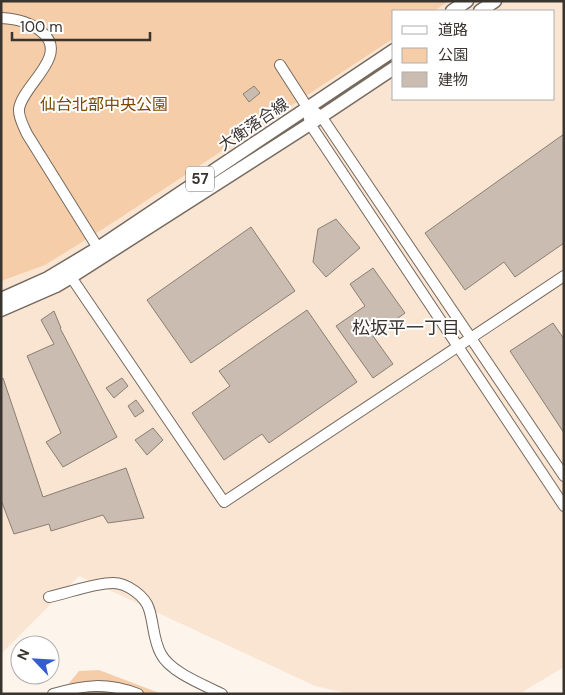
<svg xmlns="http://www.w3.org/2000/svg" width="565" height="695" font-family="'DM Sans','Noto Sans JP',sans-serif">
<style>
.built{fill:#f9e5d2;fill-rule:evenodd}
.green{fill:#f5cda8}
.building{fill:#cabcb0;stroke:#8b7e72}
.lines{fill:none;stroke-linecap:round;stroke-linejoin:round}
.minor-casing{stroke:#76695e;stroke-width:12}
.major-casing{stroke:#76695e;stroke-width:15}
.minor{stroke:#fff;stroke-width:10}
.major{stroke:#fff;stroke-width:12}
.labels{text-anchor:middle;stroke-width:4;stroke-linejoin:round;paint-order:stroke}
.shield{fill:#fff;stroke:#75716d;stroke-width:1}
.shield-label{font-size:15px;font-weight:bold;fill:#3a342f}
.park-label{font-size:16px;fill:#7d4800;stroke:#fff}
.street-label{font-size:16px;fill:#3a342f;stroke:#fff}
.neighbourhood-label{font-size:18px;fill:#3a342f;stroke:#fff}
</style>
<rect width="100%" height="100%" fill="#fdf4ec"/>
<path class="built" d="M1,1H564V667L519,694H351L315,686L79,576L1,654ZM394,11H554V99H394Z"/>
<path class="green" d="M1,1H449L434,11H394V38L106,227L45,265L1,281Z
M99,670L162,694H60L79,671Z"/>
<path class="building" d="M254,86L260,93L249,102L243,94Z
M564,134V243L515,277L504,262L465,290L425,233Z
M336,219L360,248L326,277L313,262L318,229Z
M251,227L295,291L191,363L147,300Z
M373,268L405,313L373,336L393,364L373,378L336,326L365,306L350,284Z
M307,310L357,382L269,443L262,434L224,460L192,413L230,386L219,371Z
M54,311L61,328H60L117,437L63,467L46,442L61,433L27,356L54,344L41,320Z
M553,323L564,339V433L510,351Z
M3,378L43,497L126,468L144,518L108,523L103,515L51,531L49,524L14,534L1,500V379Z
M122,378L128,386L114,398L106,388Z
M136,400L144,411L135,417L128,406Z
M153,428L163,440L147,455L135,440Z"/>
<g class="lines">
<g class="minor-casing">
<path id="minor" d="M1,18C18,19 31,22 44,34C68,57 22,86 19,109C18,117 24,127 27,134L98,248
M280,65L307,107L310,124L564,506
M307,107L321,116L564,476
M71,277L224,502L564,276
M49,597C68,593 94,583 113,583C127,583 145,596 149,609C154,624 153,640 161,654C170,672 204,685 222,694
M53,694C84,685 106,682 138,694"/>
</g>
<g class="major-casing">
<path id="major" d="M452,11L467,1
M480,11L495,1
M1,299L48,278L98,248L394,50
M1,310L56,286L71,277L310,124L394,68"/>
</g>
<use href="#minor" class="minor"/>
<use href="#major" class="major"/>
</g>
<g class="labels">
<rect class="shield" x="186" y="166.5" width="28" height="25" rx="4"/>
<g class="shield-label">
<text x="200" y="184">57</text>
</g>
<g class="park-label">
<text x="104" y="110">仙台北部中央公園</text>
</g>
<g class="street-label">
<text transform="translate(253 124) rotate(-34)" y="6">大衡落合線</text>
</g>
<g class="neighbourhood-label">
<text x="406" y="334">松坂平一丁目</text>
</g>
</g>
<rect width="565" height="695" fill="none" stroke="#3a342f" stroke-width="5"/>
<rect x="392" y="10" width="162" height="90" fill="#ffffff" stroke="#b0aeac"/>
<rect x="402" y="26" width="25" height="8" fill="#ffffff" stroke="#b0aeac"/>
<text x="438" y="35" font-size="15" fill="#3a342f">道路</text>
<rect x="402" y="48" width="25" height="15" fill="#f5cda8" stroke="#b0aeac"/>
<text x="438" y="60" font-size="15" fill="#3a342f">公園</text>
<rect x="402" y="72" width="25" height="15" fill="#cabcb0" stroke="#b0aeac"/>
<text x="438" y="85" font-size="15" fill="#3a342f">建物</text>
<g transform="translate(35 660) rotate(295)"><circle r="24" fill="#ffffff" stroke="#b0aeac"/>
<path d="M0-4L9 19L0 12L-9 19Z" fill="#365dce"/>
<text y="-8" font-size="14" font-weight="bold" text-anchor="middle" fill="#3a342f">N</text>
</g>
<path d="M12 32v8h138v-8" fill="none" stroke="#3a342f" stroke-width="2.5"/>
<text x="20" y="32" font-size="15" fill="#3a342f" stroke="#ffffff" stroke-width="4" paint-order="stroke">100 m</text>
</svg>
